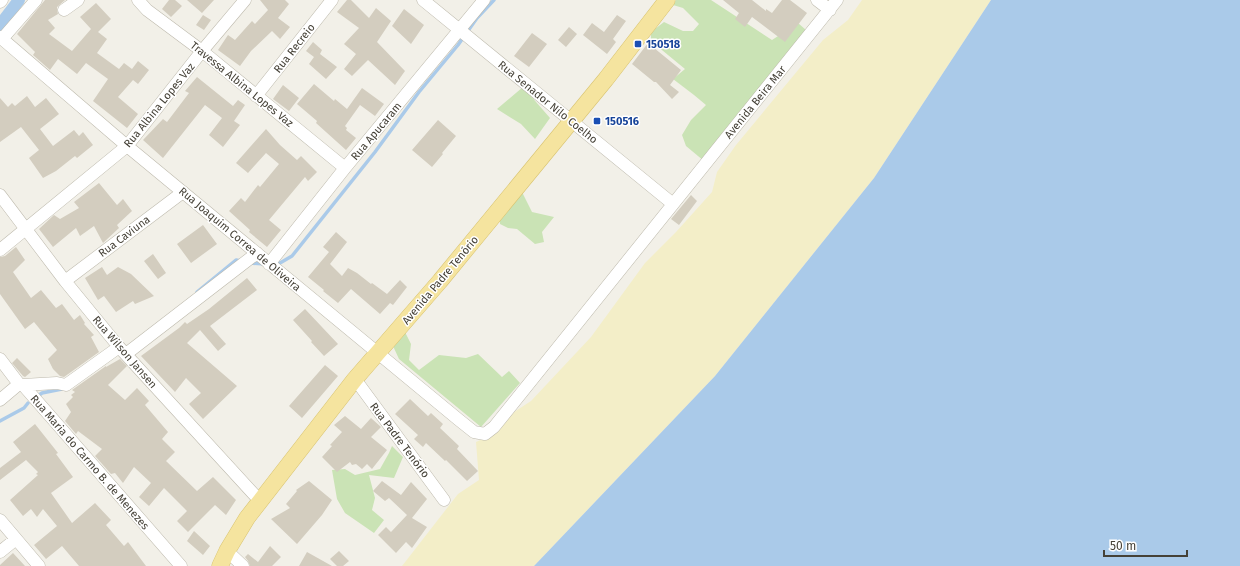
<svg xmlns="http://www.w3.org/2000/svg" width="1240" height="566" font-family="'Fira Sans',sans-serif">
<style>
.green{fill:#cae3b5}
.sand{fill:#f3eec8}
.water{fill:#aacae9}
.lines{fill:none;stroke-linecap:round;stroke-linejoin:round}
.stream{stroke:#aacae9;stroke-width:3.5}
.canal{stroke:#aacae9;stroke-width:12}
.building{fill:#d3cdbf}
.minor-casing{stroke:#bdb9ac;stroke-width:13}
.major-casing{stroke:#d8c370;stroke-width:17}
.minor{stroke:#fff;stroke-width:12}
.major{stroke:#f5e49f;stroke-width:16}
.transit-dot{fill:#1a4fb4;stroke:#fff;stroke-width:1.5}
.labels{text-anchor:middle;stroke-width:3;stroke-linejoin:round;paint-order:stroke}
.transit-label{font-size:11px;font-weight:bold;fill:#164399;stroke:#fff;text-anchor:start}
.street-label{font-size:11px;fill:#454137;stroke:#fff}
</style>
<rect width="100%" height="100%" fill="#f2f0e8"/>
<path class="green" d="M676,0H711L772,40L798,23L806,30L704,161L686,146L682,135L691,120L706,105L694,95L673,79L685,69L651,41V32L664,22L683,31H693L699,24L683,8L673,5Z
M523,87L550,118L535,139L521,124L497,109Z
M522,192L532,212L554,217L542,232L544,242L535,244L517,229L508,228L500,224V216Z
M404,330L411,344L409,360L419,370L439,355L466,358L478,354L502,377L509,371L520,383L481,427L399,359L393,346Z
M392,446L403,457L394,478L369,475L375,498L372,510L384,520L374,533L345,513L337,499L332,470L345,469L355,475L380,469L389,453Z"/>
<path class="sand" d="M862,0H991L874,178L715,376L534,566H402L458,494L479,480L476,442L489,436L511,414L531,401L591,337L645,263L676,232L712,192L717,172L736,145L823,40L848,20Z"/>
<path class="water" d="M991,0H1240V566H534L715,376L874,178Z"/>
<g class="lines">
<path class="stream" d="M249,263L265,264
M275,263H280L292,256L375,152L419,92L458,45L477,18L494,0
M197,292L236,260L241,261
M38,396L42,393L62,389
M0,421L24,408L28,403"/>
<path class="canal" d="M0,25L19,0"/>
</g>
<path class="building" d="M45,0H65L57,7V10L58,14L48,20L55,28L49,34L72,51L91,29L80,17L96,3L111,19L98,32L107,39L97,53L119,69L124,63L132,69L138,61L149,70L138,84L133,80L118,97L138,114L127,128L93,101L108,79L86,63L77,74L58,59L50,70L33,55L35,52L17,34Z
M169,0H175L182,6L171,17L162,9Z
M187,0H214L202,13Z
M260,0H285L289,4L278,18L290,27L280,39L272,31L251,51L240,66L218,50L228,35L235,40L252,21L255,24L268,10Z
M347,0H351L369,18L376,8L391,21L377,42L405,71L395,85L368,60L352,76L344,69L356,54L344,44L359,28L337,12Z
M723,0H752L766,11V9L772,13L782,0H790L807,13L785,42L752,17L745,27L735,19L739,13Z
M404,9L424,25L411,44L392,26Z
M203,15L211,20L204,30L196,25Z
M617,15L626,21L613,39L616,42L607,54L583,35L592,23L604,32Z
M569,27L577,34L566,47L558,40Z
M532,33L547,44L529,67L514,56Z
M313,42L322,50L320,54L337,67L326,79L309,64L314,57L306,51Z
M648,43L681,70L670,85L679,92L672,99L656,82H654L632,64Z
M197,77L233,106L238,100L245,105L234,121L240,125L223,147L209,135L222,118L205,105L163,158L143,140L163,119L167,122L189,93L185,91Z
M314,84L334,101L335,99L347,109L362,88L384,104L375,116L360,105L345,126L347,128L346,130L356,138L346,150L316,123L317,121L297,104Z
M283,85L299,98L289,111L273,99Z
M27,96L35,107L46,98L59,114L40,129L53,146L74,130L79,136L83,132L93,145L77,158L75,156L56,171L43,178L29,158L39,150L21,127L0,142V98L8,107L12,103L15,106Z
M438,120L456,136L442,153L443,154L432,167L412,150Z
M266,129L280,145L297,160L301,156L317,172L308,181L305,177L269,220L281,230L267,247L249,232L250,230L229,211L241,198L245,202L258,185L260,187L279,164L266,153L248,173L236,163Z
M99,183L117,205L123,199L132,211L117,225L119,228L103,243L94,226L80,236L76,228L53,247L39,229L54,215L60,219L79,208L74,202Z
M691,195L697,201L679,225L671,219Z
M203,225L217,244L191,263L177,244Z
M336,232L347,242L330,264L342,276L348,268L357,273L371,284L372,283L387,294L400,280L407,287L393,305L390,303L380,314L351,289L338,303L323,291L324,290L308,277L329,252L323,247Z
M16,247L25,260L13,272L31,298L41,290L56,308L62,304L74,320L80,315L85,323L84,324L94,335L91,337L99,352L64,377L60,376L53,369L48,359L57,350L34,322L25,329L0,294V257L5,256Z
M153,254L166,273L158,279L144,261Z
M102,267L107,275L118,267L131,274L154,296L135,304L133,301L116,312L104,296L98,300L85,278Z
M247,278L257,290L210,326L226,344L218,351L200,330L187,343L237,386L203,419L189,404L201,393L186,378L175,392L141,356L179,328L185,322L187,324L209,309Z
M305,309L338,344L324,356L311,342L312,341L293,320Z
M17,358L31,372L25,377L23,376L12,363Z
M120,359L127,366L108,385L125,400L137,388L149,401L145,405L168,432L162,439L175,452L166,461L197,491L213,477L236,500L226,515L215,505L188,532L177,521L187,511L164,488L149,506L139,497L151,483L134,467L123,483L115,473L111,474L95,456L102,449L78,431L76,434L65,421L71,412L66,404L73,397L71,395L75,392L72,390L106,366V367Z
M325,365L338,376L302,418L289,406Z
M410,399L428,416L431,413L443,424L440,428L459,446L457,449L478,471L467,481L446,460L445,461L426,443L423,447L414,439L418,435L395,414Z
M345,416L361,429L371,418L381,427L371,437L387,450L372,469L367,464L362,469L356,464L352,465L350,462L337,472L322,457L332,446L330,445L342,432L334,425Z
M35,424L58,453L56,454L73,477L51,493L72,523L95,503L111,520L106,525L124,546L128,542L146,566H79L62,546L46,559L34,545L57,526L43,509L37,517L31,509L23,516L10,500L38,475L36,474L38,472L26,460L0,480V468L21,452L13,442Z
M309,481L332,500L322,515L297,544L271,519L290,508L286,504L297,491L296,490Z
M382,481L401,495L411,482L427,499L412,518L427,527L412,548L406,542L396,553L378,535L386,527L391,532L407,515L389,498L385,501L373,491Z
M194,531L210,546L203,555L187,541Z
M270,546L281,557L272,566H250L248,561L245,557L248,554L258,562Z
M339,551L349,561L343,566H337L330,559Z
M307,552L332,566H299Z
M13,553L25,566H0V565Z"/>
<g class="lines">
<g class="minor-casing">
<path id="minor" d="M138,0L147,10L202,51L345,168
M423,0L673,204
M817,0L830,10
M0,2L2,0
M64,10L78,0
M0,37L127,146L459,420L474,432L485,434L494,427L837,0
M2,39L36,0
M256,96L332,0
M0,195L65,281L119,347L260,501
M0,250L127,146L202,51L245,0
M269,264L345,168L484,0
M65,281L183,192
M126,354L257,253
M0,359L19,384L23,385L181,566
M355,379L444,500
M23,385L57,383L66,385L119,347
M0,400L19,384
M0,520L39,566
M227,551L243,566
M0,552L16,539"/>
</g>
<g class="major-casing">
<path id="major" d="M220,566L227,551L247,518L355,379L440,281L606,79L667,0"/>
</g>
<use href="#minor" class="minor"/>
<use href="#major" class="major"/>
</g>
<g class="transit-dot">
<rect x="634" y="40" width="8" height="8" rx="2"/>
<rect x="593" y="117" width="8" height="8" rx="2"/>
</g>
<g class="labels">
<g class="transit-label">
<text x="646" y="48">150518</text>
<text x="605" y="125">150516</text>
</g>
<g class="street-label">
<text transform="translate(294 48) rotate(-52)" y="4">Rua Recreio</text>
<text transform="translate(242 84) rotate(39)" y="4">Travessa Albina Lopes Vaz</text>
<text transform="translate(548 102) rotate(39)" y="4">Rua Senador Nilo Coelho</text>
<text transform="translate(755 102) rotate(-51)" y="4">Avenida Beira Mar</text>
<text transform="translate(159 105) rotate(-51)" y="4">Rua Albina Lopes Vaz</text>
<text transform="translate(376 131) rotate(-50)" y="4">Rua Apucaram</text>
<text transform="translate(124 236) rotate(-37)" y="4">Rua Caviuna</text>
<text transform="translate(240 239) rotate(40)" y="4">Rua Joaquim Correa de Oliveira</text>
<text transform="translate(440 280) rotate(-50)" y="4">Avenida Padre Tenório</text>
<text transform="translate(125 352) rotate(49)" y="4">Rua Wilson Jansen</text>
<text transform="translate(400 440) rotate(53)" y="4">Rua Padre Tenório</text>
<text transform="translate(90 462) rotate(49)" y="4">Rua Maria do Carmo B. de Menezes</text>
</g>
</g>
<path d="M1104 550v6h83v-6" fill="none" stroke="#454137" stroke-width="2"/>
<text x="1110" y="550" font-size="12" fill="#454137" stroke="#ffffff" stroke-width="3" paint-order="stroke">50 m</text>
</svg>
